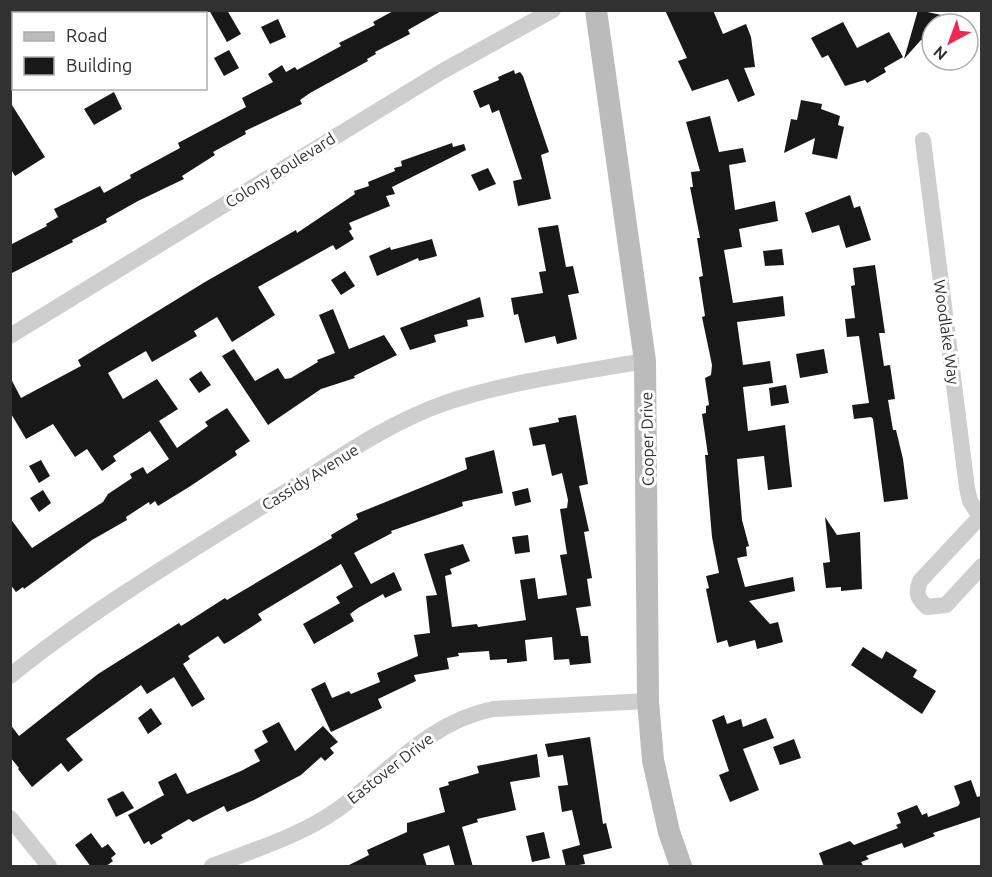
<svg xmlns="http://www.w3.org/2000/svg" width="992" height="877" font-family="Ubuntu,sans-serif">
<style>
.building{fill:#181818}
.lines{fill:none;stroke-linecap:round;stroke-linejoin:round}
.street{stroke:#cecece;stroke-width:16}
.secondary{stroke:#bbb;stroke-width:22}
.labels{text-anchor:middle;stroke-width:6;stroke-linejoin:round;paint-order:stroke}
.street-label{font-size:16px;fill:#313131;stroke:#fff}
</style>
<rect width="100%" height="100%" fill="#fff"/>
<path class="building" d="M209,10H227L241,34L227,42Z
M395,10H443L408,30L410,34L375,52L376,54L367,59L368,61L310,93L300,100L302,104L245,131L246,134L213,152L215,155L182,176L184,179L138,201L106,219L107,222L72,240L73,242L10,274V245L47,226L46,224L58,217L54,209L100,186L104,193L131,178L130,175L180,148L178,143L246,107L242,98L273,82L268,74L282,65L286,72L295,67L297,70L341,46L339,43L375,25L373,22Z
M665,10H713L723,34L746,24L751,37L755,67L744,68L755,95L738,102L728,79L692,91L678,61L687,58Z
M918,10L960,19L959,24H932V42L921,40L904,59Z
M278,19L286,37L270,44L261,27Z
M843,22L857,48L889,32L903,57L884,68L886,72L867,83L865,80L845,86L828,55L822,58L811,38Z
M229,50L239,68L224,76L214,58Z
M514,70L515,74L520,72L523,76L549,152L541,155L551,199L518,206L513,181L522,179L499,110L492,113L489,104L480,108L473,91L499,80L498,77Z
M114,92L122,109L94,125L84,109Z
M801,100L822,104L821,109L840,116L838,125L844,127L837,159L812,154L815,138L784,153L791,119L797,120Z
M10,102L45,157L15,176L10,168Z
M710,116L719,152L743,148L746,162L729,165L735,210L775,201L778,221L739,229L742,247L724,250L733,303L783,296L785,316L737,322L743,365L770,361L773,383L743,387L748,431L785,425L792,487L768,490L764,456L737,459L742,520L749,546L746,547L747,556L737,558L745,587L793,577L795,591L749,601L770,624L778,622L783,642L757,649L755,640L729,647L727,640L717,643L706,589L709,588L706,576L719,573L712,537L705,455H708L702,414L706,413V406L709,405L705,378L711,375L712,365L702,317L705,316L699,277L703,276L697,238H700L690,187H693L691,172L700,171L686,122Z
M452,143L453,147L464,144L466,150L392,187L395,194L386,196L390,206L349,223L352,229L349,231L354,239L336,250L333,245L258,287L275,315L232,342L217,317L194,331L197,336L152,362L146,351L108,373L123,399L157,379L178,409L159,421L177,448L208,426L205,422L227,408L250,441L235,451L237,455L189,487L158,506L155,501L150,505L149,502L126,517L127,520L92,540L24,589L23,587L16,592L10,584V518L32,548L103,502L108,494L132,478L130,474L143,467L147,474L169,459L150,431L113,456L116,461L102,471L87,449L75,457L53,424L26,439L10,412V377L21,398L81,366L78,360L205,282L296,230L297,233L355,194L354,191L369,186L368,182L395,171L394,168L402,166L401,161Z
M488,168L496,184L479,191L471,175Z
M850,195L854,208L860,206L871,240L846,248L839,225L812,233L805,213Z
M558,225L566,267L573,266L579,293L568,295L577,339L557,344L555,336L525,343L518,314L514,315L511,298L543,293L539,272L546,271L538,228Z
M432,239L437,256L419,261L418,258L377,276L369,256L390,247L391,250Z
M782,249L784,265L765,266L763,251Z
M875,265L885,333H879L884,366L890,365L895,399L888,400L893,430H896L903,459L908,499L884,502L873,419L871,417L854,419L852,405L869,403L859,336L847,337L845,319L855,318L851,286L855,285L853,268Z
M345,271L355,286L341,295L331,280Z
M480,297L484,317L467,320L468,326L434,335L436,342L410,350L400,328Z
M333,309L349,349L384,335L397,355L354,376L355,378L321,389L268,425L222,356L234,349L255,381L278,368L285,379L291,378L318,362L317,360L335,353L319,315Z
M824,349L828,373L800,378L796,354Z
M201,371L211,385L199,393L189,379Z
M786,385L789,403L771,406L769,388Z
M576,415L588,484L579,486L589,531L584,532L592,578L587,579L591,606L576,608L581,636H588L591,663L570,665L569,659L554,660L552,637L525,640L527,661L507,663V659L490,660L489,651L458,653L459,656L447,658L449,669L414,675L416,681L378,699L382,708L331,732L311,689L325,682L332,698L349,691L351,694L380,682L377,673L418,656L414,635L430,633L426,596L437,595L424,554L463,544L470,561L450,569L452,574L445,576L452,627L477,624L478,627L526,620L520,580L535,578L538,599L567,595L560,555L567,554L560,509L567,508L568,500L562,473L552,476L545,444L533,446L529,428L559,422L558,418Z
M494,450L503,493L462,502L463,506L391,531L392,533L354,553L371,584L394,572L402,590L385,598L383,594L358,608L350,614L354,621L314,644L303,624L340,603L336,597L353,587L341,564L258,614L262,620L228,642L224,644L218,636L188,656L190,659L183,664L205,699L192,707L174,677L147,694L141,685L66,739L83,760L68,772L61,763L32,787L18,769L19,768L10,757V724L19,736L98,674L179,623L181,626L186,623L225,598L227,600L332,538L331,535L358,519L356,514L467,469L465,458Z
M41,460L50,476L39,483L29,466Z
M528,488L531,502L515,506L512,492Z
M43,490L51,503L39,512L30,498Z
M825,517L837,535L860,532L862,589L841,591V587L826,588L823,563L830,562Z
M528,535L530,552L515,554L512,537Z
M863,647L882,659L886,651L917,670L913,677L936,691L922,714L851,665Z
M151,708L162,724L148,734L138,718Z
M724,715L727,724L741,719L743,727L766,718L774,738L743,749L759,790L730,802L719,775L729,771L712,720Z
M279,722L295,751L323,726L338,742L330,748L334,753L325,761L321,757L301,775L254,800L227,812L224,806L193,822L189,819L161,835L163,838L151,845L149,841L144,844L128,815L164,795L158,782L176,773L187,794L241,771L260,761L254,750L268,742L262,731Z
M590,737L603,824L606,823L612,848L583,855L585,864L566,867L562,850L580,845L572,810L562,812L558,786L568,785L563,755L548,757L545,744Z
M794,739L801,758L780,765L773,747Z
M537,754L540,777L510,782L516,810L477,819L478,822L462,827L473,867H455L449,845L423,854L427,867H345L369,855L367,850L407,832V823L445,812L439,788L449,785L448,782L479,773L477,766Z
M971,780L977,797L981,796V817L933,833L935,836L904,848L902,843L866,856L869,859L861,862L864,867H824L819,853L850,841L854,845L898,828L896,825L901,823L897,813L917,805L922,815L927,813L928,817L958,806L960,803L954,786Z
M123,791L134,808L116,817L107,799Z
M544,832L550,858L532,862L526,836Z
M91,833L102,848L108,844L116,854L111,858L113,861L105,867H91L75,845Z"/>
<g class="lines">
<path class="street" d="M18,14L23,10
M923,140L967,488L970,501L982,520
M10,336L441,72L553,10
M979,518L920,581C915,594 918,599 927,607L946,605L982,566
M10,676C94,608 188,553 279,496C332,463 385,424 445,403C507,382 581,372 645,361
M10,818L49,866
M212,866C254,850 300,836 337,810C389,773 428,722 493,709L648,701"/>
<path class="secondary" d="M596,10L645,361L648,701L653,760L669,832L681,866"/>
</g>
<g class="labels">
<g class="street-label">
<text transform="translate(280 170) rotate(-32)" y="6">Colony Boulevard</text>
<text transform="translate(947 332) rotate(82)" y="6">Woodlake Way</text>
<text transform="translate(647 439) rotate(-91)" y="6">Cooper Drive</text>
<text transform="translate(310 477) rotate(-32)" y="6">Cassidy Avenue</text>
<text transform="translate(390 768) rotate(-38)" y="6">Eastover Drive</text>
</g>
</g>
<rect width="992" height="877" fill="none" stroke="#313131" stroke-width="24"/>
<rect x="12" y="12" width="195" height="78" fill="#ffffff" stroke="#adadad" stroke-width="1.5"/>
<rect x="24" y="32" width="30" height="9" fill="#bbbbbb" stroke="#adadad" stroke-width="1.5"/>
<text x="66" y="42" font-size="18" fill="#313131">Road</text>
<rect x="24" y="57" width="30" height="18" fill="#181818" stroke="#adadad" stroke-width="1.5"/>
<text x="66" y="72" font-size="18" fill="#313131">Building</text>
<g transform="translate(950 42) rotate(221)"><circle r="28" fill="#ffffff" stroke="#adadad" stroke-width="1.5"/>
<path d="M0-4.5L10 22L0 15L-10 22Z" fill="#f32754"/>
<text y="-9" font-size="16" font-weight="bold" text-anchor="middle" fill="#313131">N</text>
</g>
</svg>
